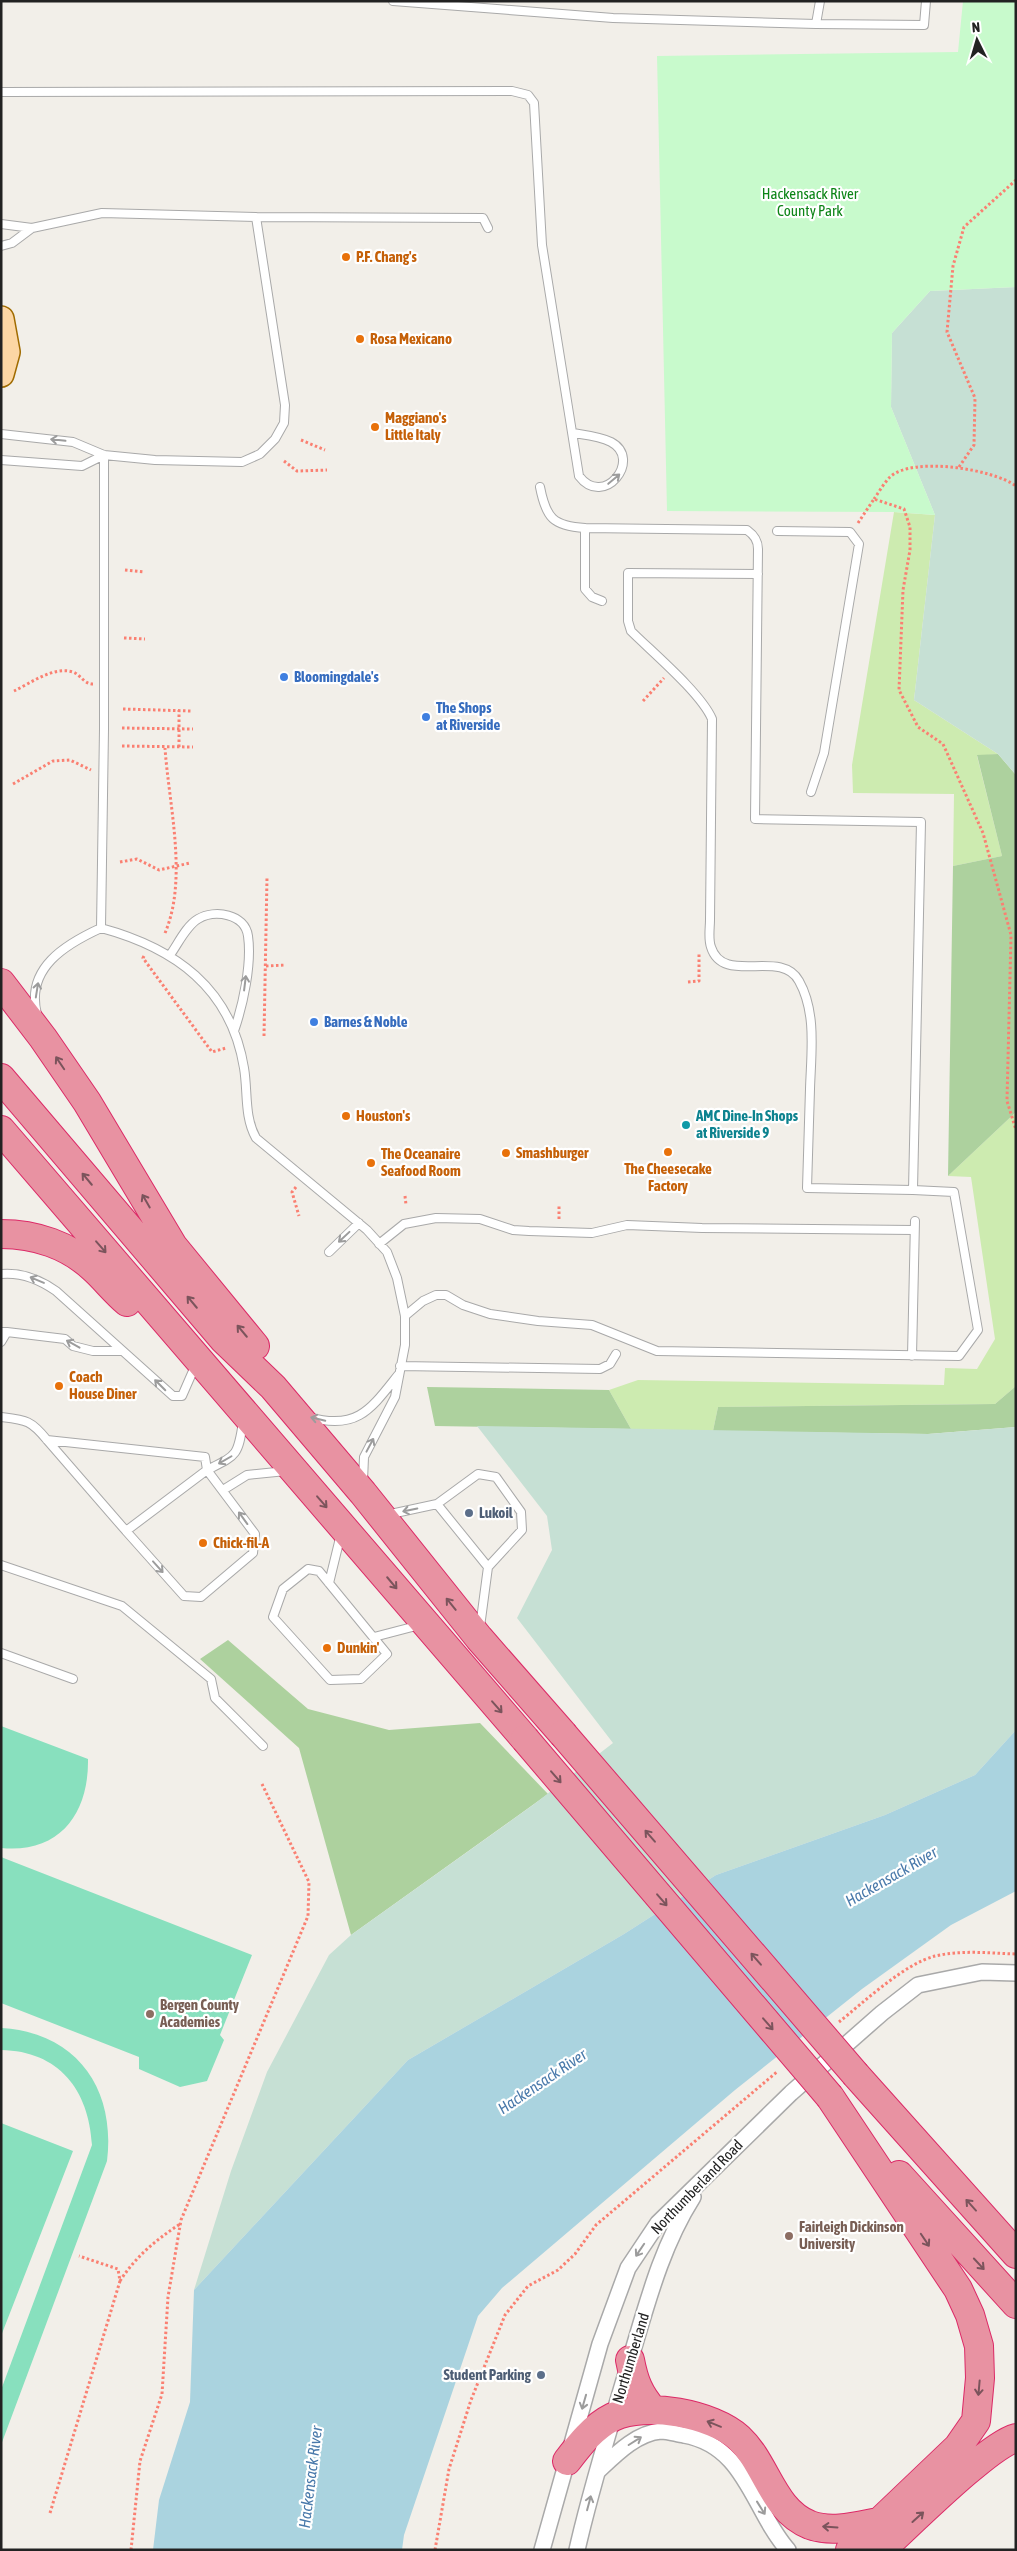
<svg xmlns="http://www.w3.org/2000/svg" width="1017" height="2551" font-family="'Asap Condensed',sans-serif">
<style>
.grass{fill:#cdebb0}
.forest{fill:#add19e}
.wetland{fill:#c6e0d4}
.park{fill:#c8facc}
.pitch{fill:#88e0be}
.water{fill:#aad3df}
.lines{fill:none;stroke-linecap:round;stroke-linejoin:round}
.lane-casing{stroke:#a9a9a9;stroke-width:10}
.street-casing{stroke:#a9a9a9;stroke-width:18}
.primary-casing{stroke:#a06b00;stroke-width:28}
.highway-casing{stroke:#dc2a67;stroke-width:30}
.path{stroke:#fa8072;stroke-width:3;stroke-dasharray:2.5 2.5;stroke-linecap:butt}
.lane{stroke:#fff;stroke-width:8}
.street{stroke:#fff;stroke-width:15}
.primary{stroke:#fcd6a4;stroke-width:25}
.highway{stroke:#e892a2;stroke-width:28}
.highway-bridge-casing{stroke:#dc2a67;stroke-width:30;stroke-linecap:butt}
.highway-bridge{stroke:#e892a2;stroke-width:28}
.oneway{stroke:#9c9c9c}
.oneway2{stroke:#7b545c}
.food-dot{fill:#e8710a;stroke:#fff;stroke-width:2}
.shop-dot{fill:#3f7fe0;stroke:#fff;stroke-width:2}
.culture-dot{fill:#0f9aa8;stroke:#fff;stroke-width:2}
.service-dot{fill:#5c6f8a;stroke:#fff;stroke-width:2}
.education-dot{fill:#8d6e63;stroke:#fff;stroke-width:2}
.labels{text-anchor:middle;stroke-width:4.5;stroke-linejoin:round;paint-order:stroke}
.park-label{font-size:15px;fill:#0c8416;stroke:#fff}
.food-label{font-size:15px;font-weight:bold;fill:#c56008;stroke:#fff;text-anchor:start}
.shop-label{font-size:15px;font-weight:bold;fill:#366cbe;stroke:#fff;text-anchor:start}
.culture-label{font-size:15px;font-weight:bold;fill:#0d838f;stroke:#fff;text-anchor:start}
.service-label{font-size:15px;font-weight:bold;fill:#4e5e75;stroke:#fff;text-anchor:start}
.education-label{font-size:15px;font-weight:bold;fill:#785e54;stroke:#fff;text-anchor:start}
.street-label{font-size:15px;fill:#222;stroke:#fff}
.water-label{font-size:16px;font-style:italic;fill:#4a7aab;stroke:#fff}
</style>
<rect width="100%" height="100%" fill="#f2efe9"/>
<path class="grass" d="M894,512L935,515L914,700L998,754L977,756L1002,856L953,866L954,794L853,793L852,765Z
M1016,1112V1386L995,1404L718,1407L713,1431L631,1429L609,1390L638,1380L944,1385L945,1368L977,1369L995,1339L971,1177L948,1176Z"/>
<path class="forest" d="M998,754L1016,775V1112L948,1176L953,866L1002,856L977,755Z
M1016,1386V1427L928,1434L713,1431L718,1407L995,1404Z
M427,1387L609,1390L631,1429L435,1426Z
M228,1640L308,1709L389,1730L480,1723L548,1794L351,1935L299,1748L200,1659Z"/>
<path class="wetland" d="M1016,287V775L998,754L914,700L935,515L891,407L892,333L930,291Z
M477,1426L928,1434L1016,1427V1730L975,1775L885,1815L716,1875L624,1934L408,2060L194,2290L231,2171L267,2072L329,1955L351,1935L533,1805L613,1743L517,1618L552,1550L547,1516Z"/>
<path class="park" d="M963,1H1016V287L930,291L892,333L891,407L935,515L894,512L667,511L657,56L958,52Z"/>
<path class="pitch" d="M1,1726L88,1759C89,1813 60,1854 1,1848Z
M1,1857L252,1955L220,2035L224,2040L207,2081L180,2087L139,2069V2057L1,2003Z
M2,2028C77,2033 116,2089 107,2161L1,2445V2390L92,2145C89,2090 59,2051 1,2050Z
M1,2123L73,2151L1,2336Z"/>
<path class="water" d="M1016,1730V1891L951,1925L862,1989L735,2090L502,2288L478,2316L404,2535L402,2550H153L159,2500L190,2402L194,2290L408,2060L624,1934L716,1875L885,1815L975,1775Z"/>
<g class="lines">
<g class="lane-casing">
<path id="lane" d="M393,1L613,18L816,24
M820,1L816,24L924,25L926,1
M1,92L512,91L528,95L534,103L542,245L579,476C604,509 643,459 611,442C599,436 585,435 573,433
M256,217L483,218L488,228
M1,224L32,228
M1,246L12,243L32,228L102,213L256,217L285,405L284,423L275,439L260,454L242,462L155,460L104,455L73,442L1,434
M104,455V729L101,928C175,948 231,988 244,1068C248,1091 244,1117 256,1138L367,1230L387,1252L397,1278L405,1316V1345L395,1397L364,1457L363,1481
M1,460L82,466L104,455
M540,487C546,518 553,526 585,528
M777,531L850,532L859,544L824,753L811,792
M602,601L592,597L585,589V528L747,530C754,535 758,540 758,549L755,819L921,822L913,1190L807,1188C808,1155 809,1122 810,1089C811,1054 817,1013 799,981C781,948 723,986 711,947C708,939 710,928 710,920L712,719C701,693 652,652 631,631L628,621V573L758,574
M170,955C178,944 186,926 198,919C215,909 245,914 248,936C252,964 243,1005 234,1031
M37,1014C25,968 66,944 101,928
M379,1244L404,1224L436,1218L480,1219L513,1230L529,1231L592,1233L627,1225L702,1228L914,1230
M329,1252L359,1223
M1,1274C22,1272 39,1279 56,1291L173,1396H182L196,1364
M405,1316L423,1301L436,1295H446L463,1305L490,1314L538,1321L592,1325L657,1351L959,1356L978,1330L954,1192L913,1190
M1,1332H7L1,1342
M7,1332L65,1339L73,1346L93,1351H120
M912,1356L915,1221
M400,1366L600,1369L610,1364L616,1354
M1,1417C26,1420 31,1420 47,1440L126,1531L207,1470L205,1457L47,1440
M309,1417C357,1431 371,1409 398,1375
M223,1490L247,1475L286,1471
M437,1504L488,1567
M386,1515L437,1504L478,1474L496,1477L521,1512L522,1530L488,1567L480,1627
M126,1531L184,1596L201,1597L253,1553L255,1534L207,1470C237,1455 238,1456 243,1422
M1,1565L122,1606L211,1679L215,1698L263,1746
M308,1569L319,1571L387,1654L361,1679L330,1680L273,1617L283,1589Z
M329,1583L341,1534
M374,1637L420,1625
M1,1653L73,1679"/>
</g>
<g class="street-casing">
<path id="street" d="M598,2471C615,2455 636,2433 661,2431C668,2431 677,2434 684,2435C746,2446 752,2509 788,2550
M542,2550L600,2344L628,2268L658,2223L791,2093L882,2013L918,1985L982,1972L1016,1973
M577,2550C591,2488 610,2427 628,2367C646,2308 660,2249 693,2197"/>
</g>
<g class="primary-casing">
<path id="primary" d="M1,319L7,352L1,374"/>
</g>
<g class="highway-casing">
<path id="highway" d="M1,983L43,1038L87,1102L173,1246L255,1346
M1,1078L224,1340L273,1387L363,1493L479,1638L563,1734
M1,1130L525,1739
M1,1234C35,1234 69,1245 94,1269C105,1279 115,1292 127,1302
M856,2075L1016,2254
M830,2097L958,2289L970,2315L979,2346L980,2378L976,2421L958,2447L850,2550
M899,2175L1016,2304
M630,2360C634,2381 639,2394 653,2410
M567,2461C580,2444 593,2427 613,2417C645,2401 713,2414 739,2438C767,2464 772,2510 810,2525C832,2533 857,2526 878,2522
M881,2550C907,2527 988,2445 1016,2438"/>
</g>
<path class="path" d="M301,440L325,450
M284,461L297,471L327,470
M959,467L974,445L975,398L947,332L953,266L964,227L1016,180
M874,499C879,492 884,483 890,477C912,456 993,469 1016,486
M858,523L874,499L904,509L910,527V550L903,590L899,690L918,727L943,744L983,833L1011,935L1007,1101L1016,1130
M125,570L144,572
M124,638L145,639
M14,691C31,683 53,666 73,672C81,675 84,684 93,684
M643,701L664,678
M123,709L192,711
M122,728L193,729
M122,746L193,747
M179,747V710
M13,784L53,761L70,760L91,770
M120,862L137,859L159,870L190,863
M165,933C188,879 169,806 165,748
M144,956L143,958L212,1052L226,1048
M266,966L286,965
M688,982L699,981V953
M264,1036L267,877
M296,1187L292,1192L299,1216
M405,1196L406,1205
M559,1219V1206
M839,2022C864,2002 904,1964 935,1956C961,1950 989,1953 1016,1954
M120,2281C136,2256 156,2240 180,2224
M50,2513L120,2281L118,2269L79,2256
M131,2550L140,2461L162,2394L168,2297L181,2220L308,1916L309,1882L262,1784
M435,2550L449,2469L471,2400L505,2315L528,2286L558,2270L575,2254L596,2225L778,2071"/>
<use href="#lane" class="lane"/>
<use href="#street" class="street"/>
<use href="#primary" class="primary"/>
<use href="#highway" class="highway"/>
<g class="highway-bridge-casing">
<path id="highway-bridge" d="M563,1734L856,2075
M525,1739L830,2097"/>
</g>
<use href="#highway-bridge" class="highway-bridge"/>
</g>
<defs><path id="oneway-shaft" d="M-6 0H5M1.5-3L5.5 0L1.5 3" fill="none" stroke-width="1.6" stroke-linecap="round" stroke-linejoin="round" transform="scale(1.25)"/></defs>
<g class="oneway">
<use href="#oneway-shaft" transform="translate(58 440) rotate(-174)"/>
<use href="#oneway-shaft" transform="translate(614 479) rotate(-40)"/>
<use href="#oneway-shaft" transform="translate(245 983) rotate(-83)"/>
<use href="#oneway-shaft" transform="translate(37 990) rotate(-81)"/>
<use href="#oneway-shaft" transform="translate(344 1237) rotate(137)"/>
<use href="#oneway-shaft" transform="translate(37 1280) rotate(-157)"/>
<use href="#oneway-shaft" transform="translate(73 1344) rotate(-151)"/>
<use href="#oneway-shaft" transform="translate(160 1385) rotate(-135)"/>
<use href="#oneway-shaft" transform="translate(318 1419) rotate(-166)"/>
<use href="#oneway-shaft" transform="translate(370 1445) rotate(-62)"/>
<use href="#oneway-shaft" transform="translate(225 1460) rotate(150)"/>
<use href="#oneway-shaft" transform="translate(410 1510) rotate(168)"/>
<use href="#oneway-shaft" transform="translate(243 1518) rotate(-126)"/>
<use href="#oneway-shaft" transform="translate(158 1567) rotate(48)"/>
<use href="#oneway-shaft" transform="translate(640 2250) rotate(124)"/>
<use href="#oneway-shaft" transform="translate(584 2402) rotate(106)"/>
<use href="#oneway-shaft" transform="translate(635 2441) rotate(-32)"/>
<use href="#oneway-shaft" transform="translate(589 2503) rotate(-75)"/>
<use href="#oneway-shaft" transform="translate(761 2508) rotate(58)"/>
</g>
<g class="oneway2">
<use href="#oneway-shaft" transform="translate(60 1063) rotate(-124)"/>
<use href="#oneway-shaft" transform="translate(87 1179) rotate(-130)"/>
<use href="#oneway-shaft" transform="translate(146 1201) rotate(-120)"/>
<use href="#oneway-shaft" transform="translate(101 1247) rotate(49)"/>
<use href="#oneway-shaft" transform="translate(192 1302) rotate(-130)"/>
<use href="#oneway-shaft" transform="translate(242 1331) rotate(-130)"/>
<use href="#oneway-shaft" transform="translate(322 1502) rotate(49)"/>
<use href="#oneway-shaft" transform="translate(392 1583) rotate(50)"/>
<use href="#oneway-shaft" transform="translate(451 1604) rotate(-129)"/>
<use href="#oneway-shaft" transform="translate(497 1707) rotate(49)"/>
<use href="#oneway-shaft" transform="translate(556 1777) rotate(49)"/>
<use href="#oneway-shaft" transform="translate(650 1836) rotate(-131)"/>
<use href="#oneway-shaft" transform="translate(662 1900) rotate(49)"/>
<use href="#oneway-shaft" transform="translate(756 1959) rotate(-131)"/>
<use href="#oneway-shaft" transform="translate(768 2024) rotate(49)"/>
<use href="#oneway-shaft" transform="translate(971 2205) rotate(-132)"/>
<use href="#oneway-shaft" transform="translate(925 2240) rotate(56)"/>
<use href="#oneway-shaft" transform="translate(979 2264) rotate(47)"/>
<use href="#oneway-shaft" transform="translate(979 2388) rotate(95)"/>
<use href="#oneway-shaft" transform="translate(714 2424) rotate(-158)"/>
<use href="#oneway-shaft" transform="translate(918 2517) rotate(-42)"/>
<use href="#oneway-shaft" transform="translate(830 2527) rotate(-176)"/>
</g>
<g class="food-dot">
<circle cx="346" cy="257" r="5"/>
<circle cx="360" cy="339" r="5"/>
<circle cx="375" cy="427" r="5"/>
<circle cx="346" cy="1116" r="5"/>
<circle cx="668" cy="1152" r="5"/>
<circle cx="506" cy="1153" r="5"/>
<circle cx="371" cy="1163" r="5"/>
<circle cx="59" cy="1386" r="5"/>
<circle cx="203" cy="1543" r="5"/>
<circle cx="327" cy="1648" r="5"/>
</g>
<g class="shop-dot">
<circle cx="284" cy="677" r="5"/>
<circle cx="426" cy="717" r="5"/>
<circle cx="314" cy="1022" r="5"/>
</g>
<circle class="culture-dot" cx="686" cy="1125" r="5"/>
<g class="service-dot">
<circle cx="469" cy="1513" r="5"/>
<circle cx="541" cy="2375" r="5"/>
</g>
<g class="education-dot">
<circle cx="150" cy="2014" r="5"/>
<circle cx="789" cy="2236" r="5"/>
</g>
<g class="labels">
<g class="park-label">
<text x="810" y="199">Hackensack River<tspan x="810" dy="17">County Park</tspan></text>
</g>
<g class="food-label">
<text x="356" y="262">P.F. Chang's</text>
<text x="370" y="344">Rosa Mexicano</text>
<text x="385" y="423">Maggiano's<tspan x="385" dy="17">Little Italy</tspan></text>
<text x="356" y="1121">Houston's</text>
<text x="516" y="1158">Smashburger</text>
<text x="381" y="1159">The Oceanaire<tspan x="381" dy="17">Seafood Room</tspan></text>
<text x="668" y="1174" text-anchor="middle">The Cheesecake<tspan x="668" dy="17">Factory</tspan></text>
<text x="69" y="1382">Coach<tspan x="69" dy="17">House Diner</tspan></text>
<text x="213" y="1548">Chick-fil-A</text>
<text x="337" y="1653">Dunkin'</text>
</g>
<g class="shop-label">
<text x="294" y="682">Bloomingdale's</text>
<text x="436" y="713">The Shops<tspan x="436" dy="17">at Riverside</tspan></text>
<text x="324" y="1027">Barnes &amp; Noble</text>
</g>
<g class="culture-label">
<text x="696" y="1121">AMC Dine-In Shops<tspan x="696" dy="17">at Riverside 9</tspan></text>
</g>
<g class="service-label">
<text x="479" y="1518">Lukoil</text>
<text x="531" y="2380" text-anchor="end">Student Parking</text>
</g>
<g class="education-label">
<text x="160" y="2010">Bergen County<tspan x="160" dy="17">Academies</tspan></text>
<text x="799" y="2232">Fairleigh Dickinson<tspan x="799" dy="17">University</tspan></text>
</g>
<g class="street-label">
<text transform="translate(697 2187) rotate(-46)" y="5">Northumberland Road</text>
<text transform="translate(631 2358) rotate(-73)" y="5">Northumberland</text>
</g>
<g class="water-label">
<text transform="translate(891 1876) rotate(-30)" y="6">Hackensack River</text>
<text transform="translate(542 2081) rotate(-34)" y="6">Hackensack River</text>
<text transform="translate(310 2477) rotate(-83)" y="6">Hackensack River</text>
</g>
</g>
<rect width="1017" height="2551" fill="none" stroke="#222222" stroke-width="5"/>
<g transform="translate(977 40) rotate(355)" stroke="#ffffff" stroke-width="4" paint-order="stroke">
<path d="M0-4L9 19L0 12L-9 19Z" fill="#222222"/>
<text y="-8" font-size="14" font-weight="bold" text-anchor="middle" fill="#222222">N</text>
</g>
</svg>
